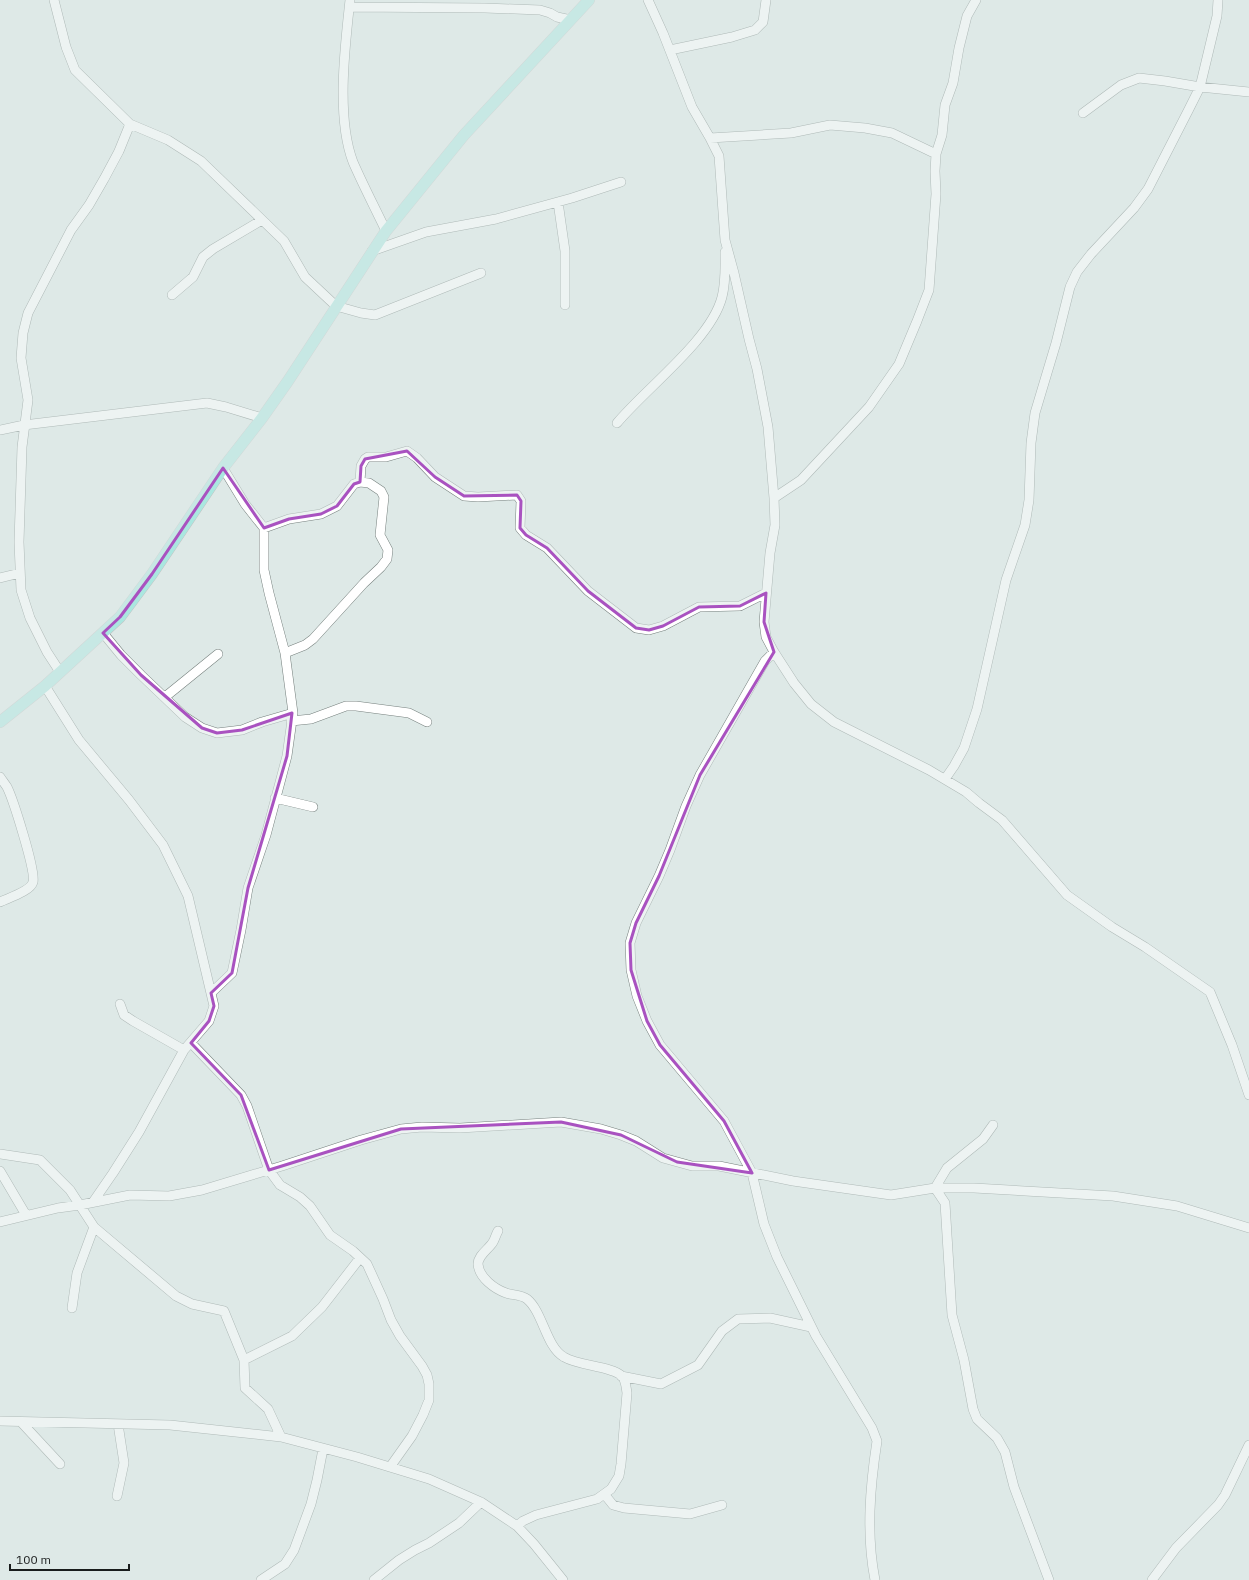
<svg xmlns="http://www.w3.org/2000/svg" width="1249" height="1580" font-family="'IBM Plex Sans',sans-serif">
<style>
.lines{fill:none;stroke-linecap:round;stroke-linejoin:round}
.minor-casing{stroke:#76807e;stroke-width:10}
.major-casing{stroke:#c3c4c4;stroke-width:12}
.minor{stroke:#fff;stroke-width:9}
.major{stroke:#aae7e0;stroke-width:11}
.marked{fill:none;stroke:#a952c0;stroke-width:3;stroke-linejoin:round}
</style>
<rect width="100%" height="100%" fill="#dee9e7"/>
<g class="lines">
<g class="minor-casing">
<path id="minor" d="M54,0L66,47L75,70L130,124L168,140L201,161L284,241L305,277L336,306L361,313L375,315L481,273
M350,0C345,46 336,118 353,162C363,185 375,208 386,231
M648,0L663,33L692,107L710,138L719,156L725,240L734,273L749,339L757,369L768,427L774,498L775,525L770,553L764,622L766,637L774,652L794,683L811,704L834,722L929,770L966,792L979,803L1002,820L1067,895L1112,927L1145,947L1210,992L1232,1045L1249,1095
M350,7L485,8L540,10L550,13L557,17L571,20
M670,50L732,37L755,30L763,22L766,0
M1083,113L1121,85L1139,78L1165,81L1200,87L1249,92
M710,138L791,133L830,125L865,128L892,133L936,154
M558,202L565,251V305
M372,251L426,232L496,219L572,198L621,182
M172,295L193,277L203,257L213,249L262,220
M617,423C646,388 711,340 722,297C726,282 725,267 725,252
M0,430L24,425L207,403L226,407L262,418
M360,482L361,466L365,459L368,457H386L407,451L417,458L435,477L464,496L478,497L517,495L521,501L520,528L526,535L547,548L588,591L636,628L649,630L663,626L699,607L740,606L766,593
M774,498L801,480L869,407L899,364L917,321L929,290L936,194L935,171L936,154L942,135L945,105L953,83L959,48L967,16L976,0
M264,528L289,519L321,514L337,506L354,484L360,482L369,483L381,491L384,497L380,535L388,550L387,559L381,567L364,583L313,639L305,645L285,653
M0,578L20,573
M103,633L121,655L141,675L185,717L202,728L217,733L242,730L262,722L293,713
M774,652L765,661L700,775L686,806L670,850L659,876L636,923L630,943L631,970L637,996L647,1021L660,1045L724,1121L752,1173L764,1224L777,1257L816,1336L872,1428L877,1441C870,1487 866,1534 875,1580
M60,672L47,652L30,618L21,590L19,542L22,447L28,400L21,358L23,333L28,313L71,230L89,205L104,179L119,151L130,124
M45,686L79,740L129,800L163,845L188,896L214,1006L209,1021L184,1050L139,1132L113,1173L93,1202
M165,697L218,654
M291,721L311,719L346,706H356L409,713L427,722
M0,777C2,780 5,784 7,787C13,799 36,871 33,882C31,891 8,898 0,902
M945,779L954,766L964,748L977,709L1006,580L1025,525L1029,500L1031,443L1035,413L1056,343L1070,287L1077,272L1091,254L1134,208L1148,189L1189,109L1200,87L1217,16L1218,0
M275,798L313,807
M211,993L232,973L241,930L248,888L266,835L287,756L293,713L285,653L269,593L264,570V528L245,504L223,468
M120,1004L124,1015L133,1021L184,1050
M191,1043L241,1095L247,1106L269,1170L280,1185L300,1197L310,1206L330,1235L353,1251L367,1264L383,1299L391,1320L400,1336L422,1366L427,1375L429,1384V1400L423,1415L412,1436L390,1467
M993,1125L983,1139L947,1168L935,1188L945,1203L952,1315L964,1360L973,1409L977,1419L997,1438L1005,1452L1014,1487L1049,1580
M0,1154L40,1160L70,1190L94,1227L176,1296L192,1304L224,1311L244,1360L245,1388L268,1409L281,1437
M0,1171L26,1215
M0,1222L58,1208L80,1205L130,1195L169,1196L202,1190L282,1166L361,1140L401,1129L422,1127L460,1128L561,1122L601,1129L621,1135L636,1141L663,1158L692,1166H719L793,1181L891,1195L935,1188H974L1113,1196L1177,1206L1249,1228
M498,1231C496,1234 495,1239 493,1242C489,1249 478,1255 478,1264C479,1278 495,1289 506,1293C512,1295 522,1295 527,1299C543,1312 546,1347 564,1357C579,1366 611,1366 622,1376C626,1381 626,1387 627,1393L621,1464L619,1476L611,1489L597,1499L536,1515L523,1521L517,1526
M72,1308L77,1273L94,1227
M244,1360L292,1336L322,1307L360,1258
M621,1376L661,1384L698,1365L722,1331L738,1319L770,1318L811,1327
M0,1421L170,1425L281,1437L357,1457L429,1479L481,1502L517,1526L534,1544L563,1580
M21,1422L60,1464
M605,1495L613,1505L624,1508L690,1514L722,1505
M117,1496L124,1463L118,1424
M261,1580L285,1564L294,1550L311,1504L317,1480L323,1449
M374,1580L399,1560L415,1550L429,1543L459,1523L481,1502
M1152,1580L1176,1548L1218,1505L1225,1495L1249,1445"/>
</g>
<g class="major-casing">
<path id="major" d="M0,722L45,686L120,617L152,574L223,468L262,418L288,381L386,231L464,135L589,0"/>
</g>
<use href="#minor" class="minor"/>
<use href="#major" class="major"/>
</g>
<path d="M0 0H1249V1580H0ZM407,451L435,477L464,496L517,495L521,501L520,528L526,535L547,548L588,591L636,628L649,630L663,626L699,607L740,606L766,593L764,622L774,652L700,775L659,876L636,923L630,943L631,970L647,1021L660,1045L724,1121L752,1173L677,1162L621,1135L561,1122L401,1129L269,1170L241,1095L191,1043L209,1021L214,1006L211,993L232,973L248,888L287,756L292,713L242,730L217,733L202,728L141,675L103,633L120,617L152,574L223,468L264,528L289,519L321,514L337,506L354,484L360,482L361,466L365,459Z" fill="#dee9e7" fill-opacity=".55" fill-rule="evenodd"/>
<path class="marked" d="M407,451L435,477L464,496L517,495L521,501L520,528L526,535L547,548L588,591L636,628L649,630L663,626L699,607L740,606L766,593L764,622L774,652L700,775L659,876L636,923L630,943L631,970L647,1021L660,1045L724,1121L752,1173L677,1162L621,1135L561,1122L401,1129L269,1170L241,1095L191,1043L209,1021L214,1006L211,993L232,973L248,888L287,756L292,713L242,730L217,733L202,728L141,675L103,633L120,617L152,574L223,468L264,528L289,519L321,514L337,506L354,484L360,482L361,466L365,459Z"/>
<path d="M10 1564v6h119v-6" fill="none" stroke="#191c1c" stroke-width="2"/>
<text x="16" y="1564" font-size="12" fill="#191c1c" stroke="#dee9e7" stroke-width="3" paint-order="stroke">100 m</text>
</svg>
